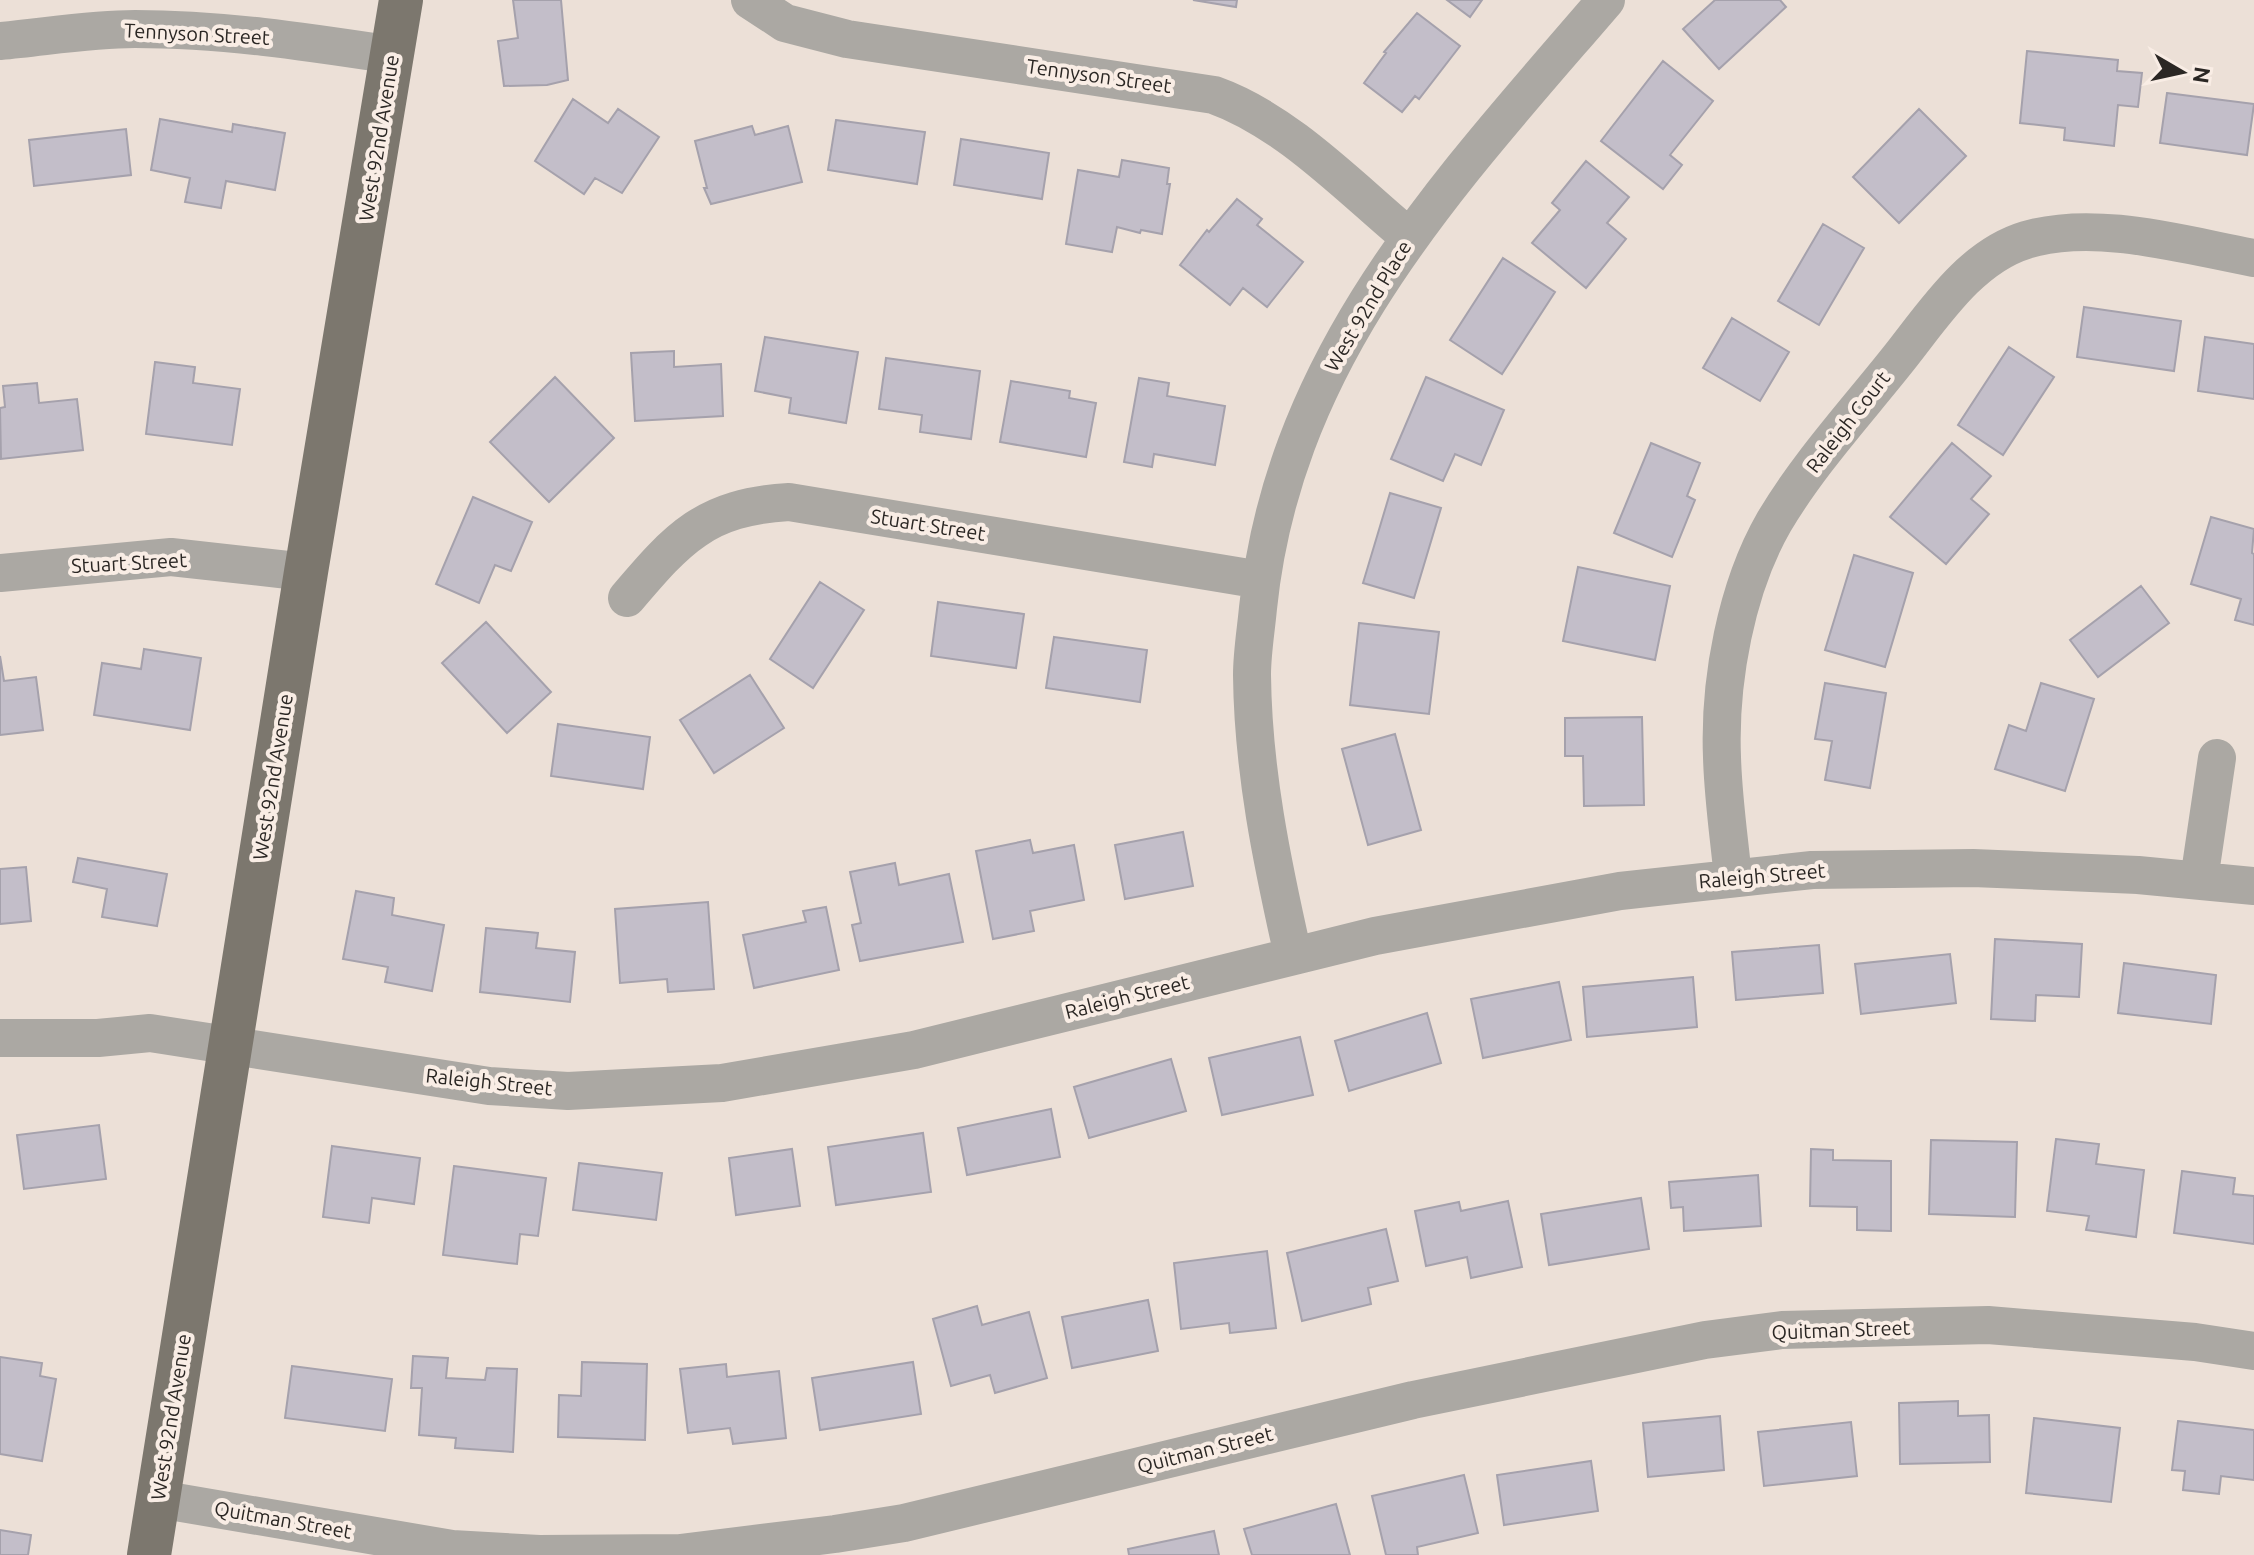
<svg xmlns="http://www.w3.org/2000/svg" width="2254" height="1555" font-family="Ubuntu,sans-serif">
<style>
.building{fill:#c3bec9;stroke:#a5a1ac;stroke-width:2}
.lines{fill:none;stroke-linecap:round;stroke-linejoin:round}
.street{stroke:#aba8a3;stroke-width:38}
.primary{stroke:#7c776e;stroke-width:44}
.labels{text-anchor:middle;stroke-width:8;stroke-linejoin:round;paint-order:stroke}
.street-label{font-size:20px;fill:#2b2724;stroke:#f9ede5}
</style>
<rect width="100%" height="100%" fill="#ece0d7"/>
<path class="building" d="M513,0H561L568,80L547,85L504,86L498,41L518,38Z
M1193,0H1237L1236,7Z
M1447,0H1482L1470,17Z
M1715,0H1780L1786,7L1719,69L1683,29Z
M1417,13L1460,46L1419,99L1415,96L1402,112L1364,83L1386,53L1384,52Z
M2027,51L2118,60L2117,71L2142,73L2138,107L2118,105L2114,146L2064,140L2065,128L2020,123Z
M1663,61L1713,101L1670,155L1682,165L1663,189L1601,141Z
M2167,93L2254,104L2247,155L2160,143Z
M573,99L608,123L618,109L659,137L622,193L595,178L584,194L535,161Z
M1919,109L1966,156L1899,223L1853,177Z
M160,119L232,132L233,124L285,133L275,190L226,181L221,208L185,202L190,178L151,170Z
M836,120L925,132L917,184L828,170Z
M752,126L755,135L788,126L802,182L711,204L704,188H707L695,141Z
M126,129L131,175L34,186L29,140Z
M961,139L1049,153L1042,199L954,185Z
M1122,160L1169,168L1167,184H1170L1162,234L1141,230L1140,233L1117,227L1112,252L1066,244L1078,170L1119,177Z
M1586,161L1629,197L1607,223L1626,239L1586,288L1532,243L1560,210L1552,203Z
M1237,199L1262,219L1257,225L1303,262L1267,307L1243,288L1230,305L1180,265L1207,230L1209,232Z
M1823,224L1864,248L1819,325L1778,301Z
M1503,258L1555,292L1502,374L1450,340Z
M2084,307L2181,321L2174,371L2077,357Z
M1732,318L1789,352L1760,401L1703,368Z
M765,337L858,352L846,423L789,413L791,398L755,391Z
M2205,337L2254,344V399L2198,391Z
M2009,347L2054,377L2003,455L1958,425Z
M674,351V367L721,364L723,416L635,421L631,353Z
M886,358L980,371L971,439L920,432L922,415L879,409Z
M155,362L195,367L193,383L240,389L232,445L146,434Z
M555,377L614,438L549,502L490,442Z
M1426,377L1504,410L1481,465L1455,454L1443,481L1391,459Z
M1139,378L1169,383L1167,396L1225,406L1215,465L1154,454L1152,467L1124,462Z
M1011,381L1070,391L1069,398L1096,403L1086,457L1000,442Z
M37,383L39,403L77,399L83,450L1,459L0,408L5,407L3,386Z
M1651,443L1700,463L1687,496L1695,500L1672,557L1614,533Z
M1952,443L1991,476L1971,499L1989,514L1946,564L1890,517Z
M1390,493L1441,508L1414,598L1363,583Z
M473,497L532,522L511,571L495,565L479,603L436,584Z
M2211,517L2254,529L2252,553L2254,554V625L2235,620L2241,599L2191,584Z
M1854,555L1913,573L1885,667L1825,650Z
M1578,567L1670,586L1655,660L1563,641Z
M820,582L864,610L813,688L770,659Z
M2141,586L2169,623L2098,677L2070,640Z
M938,602L1024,614L1016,668L931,656Z
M486,622L551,692L507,733L442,663Z
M1359,623L1439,632L1429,714L1350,705Z
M1054,637L1147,650L1140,702L1046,688Z
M144,649L201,658L190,730L94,715L102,663L141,669Z
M0,656L4,681L36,677L43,730L0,735Z
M750,675L784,728L714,773L680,720Z
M1825,683L1886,693L1870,788L1825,780L1832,741L1815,739Z
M2041,683L2094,699L2065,791L1995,769L2009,725L2026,731Z
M1642,717L1644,805L1584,806L1583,756H1565V718Z
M558,724L650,737L643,789L551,776Z
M1395,734L1421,830L1368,845L1342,749Z
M1183,832L1193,886L1125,899L1115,845Z
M1030,840L1033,853L1074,845L1084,900L1030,911L1034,931L993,939L976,851Z
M78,858L167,874L157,926L102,917L107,889L73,882Z
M895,863L899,885L949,874L963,942L860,961L852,925L861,923L850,872Z
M26,867L31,921L0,924V869Z
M356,891L394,898L392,915L444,925L432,991L385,982L388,967L343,959Z
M708,902L714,989L668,992L667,979L620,983L615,909Z
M826,907L839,970L754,988L743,935L806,922L803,911Z
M486,928L538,933L536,948L575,952L570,1002L480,992Z
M1995,939L2082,944L2079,997L2036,995L2035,1021L1991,1019Z
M1819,945L1823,993L1736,1000L1732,952Z
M1950,954L1956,1003L1861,1014L1855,964Z
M2124,963L2216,975L2211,1024L2118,1013Z
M1693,977L1697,1027L1587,1037L1583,987Z
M1559,982L1571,1040L1483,1058L1471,999Z
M1427,1013L1441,1063L1349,1091L1335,1041Z
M1300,1037L1313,1095L1222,1115L1209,1058Z
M1171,1059L1186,1111L1089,1138L1074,1087Z
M1051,1109L1060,1157L967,1175L958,1128Z
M99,1125L106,1179L24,1189L17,1135Z
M923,1133L931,1192L836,1205L828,1147Z
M2056,1139L2099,1144L2096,1164L2144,1170L2136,1237L2086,1230L2089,1216L2047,1211Z
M1931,1140L2017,1142L2015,1217L1929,1214Z
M332,1146L420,1158L414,1204L372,1198L369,1223L323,1217Z
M792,1149L800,1206L736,1215L729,1158Z
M1811,1149L1833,1150V1160L1891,1161V1231L1857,1230V1207L1810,1206Z
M579,1163L662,1173L656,1220L573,1210Z
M454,1166L546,1178L538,1236L520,1234L517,1264L443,1255Z
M2182,1171L2235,1178L2233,1194L2254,1196V1244L2174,1233Z
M1758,1175L1761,1226L1684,1231L1683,1207L1671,1208L1669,1182Z
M1641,1198L1649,1249L1549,1265L1541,1214Z
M1508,1201L1522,1267L1471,1278L1467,1257L1426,1266L1415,1211L1459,1202L1461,1211Z
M1386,1229L1398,1281L1368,1288L1371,1304L1302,1321L1287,1253Z
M1267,1251L1276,1328L1230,1333L1229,1323L1181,1329L1174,1263Z
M1148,1300L1158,1351L1072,1368L1062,1317Z
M977,1306L982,1325L1029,1312L1047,1378L995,1393L990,1375L951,1386L933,1319Z
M413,1356L448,1358L446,1378L485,1380L487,1368L517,1369L513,1452L455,1448L456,1438L419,1435L422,1388H411Z
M0,1357L42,1363L40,1376L56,1379L42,1461L0,1454Z
M582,1362L647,1364L645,1440L558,1437L559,1395L581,1396Z
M913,1362L921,1414L820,1430L812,1378Z
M726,1364L727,1377L779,1371L786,1438L733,1444L730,1428L688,1433L680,1369Z
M292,1366L392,1379L385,1431L285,1418Z
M1958,1401V1416L1989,1415L1990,1462L1900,1464L1899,1403Z
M1720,1416L1724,1470L1648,1477L1643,1423Z
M2034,1418L2120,1428L2111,1502L2026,1493Z
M2178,1421L2254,1430V1480L2221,1476L2219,1494L2183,1490L2185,1471L2172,1470Z
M1851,1422L1857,1476L1764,1486L1758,1432Z
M1591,1461L1598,1511L1504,1525L1497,1475Z
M1464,1475L1478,1533L1417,1547L1418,1555H1386L1372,1496Z
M1336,1504L1350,1555H1252L1244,1529Z
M0,1530L31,1535L28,1555H0Z
M1214,1531L1219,1555H1129L1128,1549Z"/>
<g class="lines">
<path class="street" d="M750,0L785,23L847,39L1214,95C1287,121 1350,188 1409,237
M0,41C45,37 90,29 135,29C222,29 307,42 393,55
M0,573L171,557L306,572
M627,598C678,538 705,507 789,502L1261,580
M1733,878C1729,837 1723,797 1722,757C1719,681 1736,588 1774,522C1809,463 1857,411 1899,358C1934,314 1970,257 2026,240C2096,219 2184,245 2254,258
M2199,880L2217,758
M1293,955C1272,862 1253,771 1252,675C1252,653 1256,630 1258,608C1284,355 1448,184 1606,0
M0,1038H98L150,1033L489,1086L568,1091L722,1083L914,1050L1375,936L1620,891L1812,870L1973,868L2138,875L2254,886
M158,1499L452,1549L539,1554L680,1553L835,1534L904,1523L1413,1400L1705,1340L1782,1330L1988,1325L2195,1342L2254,1351"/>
<path class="primary" d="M149,1555L306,572L401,0"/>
</g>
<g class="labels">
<g class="street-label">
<text transform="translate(197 34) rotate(3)" y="7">Tennyson Street</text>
<text transform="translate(1099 76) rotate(8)" y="7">Tennyson Street</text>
<text transform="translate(379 138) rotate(-81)" y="7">West 92nd Avenue</text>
<text transform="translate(1368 306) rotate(-59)" y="7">West 92nd Place</text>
<text transform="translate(1848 422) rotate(-52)" y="7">Raleigh Court</text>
<text transform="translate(928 525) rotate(9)" y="7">Stuart Street</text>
<text transform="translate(129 563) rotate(-3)" y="7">Stuart Street</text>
<text transform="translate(273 777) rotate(-81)" y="7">West 92nd Avenue</text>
<text transform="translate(1762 876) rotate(-5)" y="7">Raleigh Street</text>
<text transform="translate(1127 997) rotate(-14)" y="7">Raleigh Street</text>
<text transform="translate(489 1082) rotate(6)" y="7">Raleigh Street</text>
<text transform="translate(1841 1330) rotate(-2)" y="7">Quitman Street</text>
<text transform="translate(171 1417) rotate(-81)" y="7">West 92nd Avenue</text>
<text transform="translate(1205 1450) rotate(-14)" y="7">Quitman Street</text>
<text transform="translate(283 1520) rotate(10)" y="7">Quitman Street</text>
</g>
</g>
<g transform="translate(2182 72) rotate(99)" stroke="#f9ede5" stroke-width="6" paint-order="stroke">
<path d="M0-6L14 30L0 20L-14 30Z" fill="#2b2724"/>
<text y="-12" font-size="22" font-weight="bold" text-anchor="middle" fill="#2b2724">N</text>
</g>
</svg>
